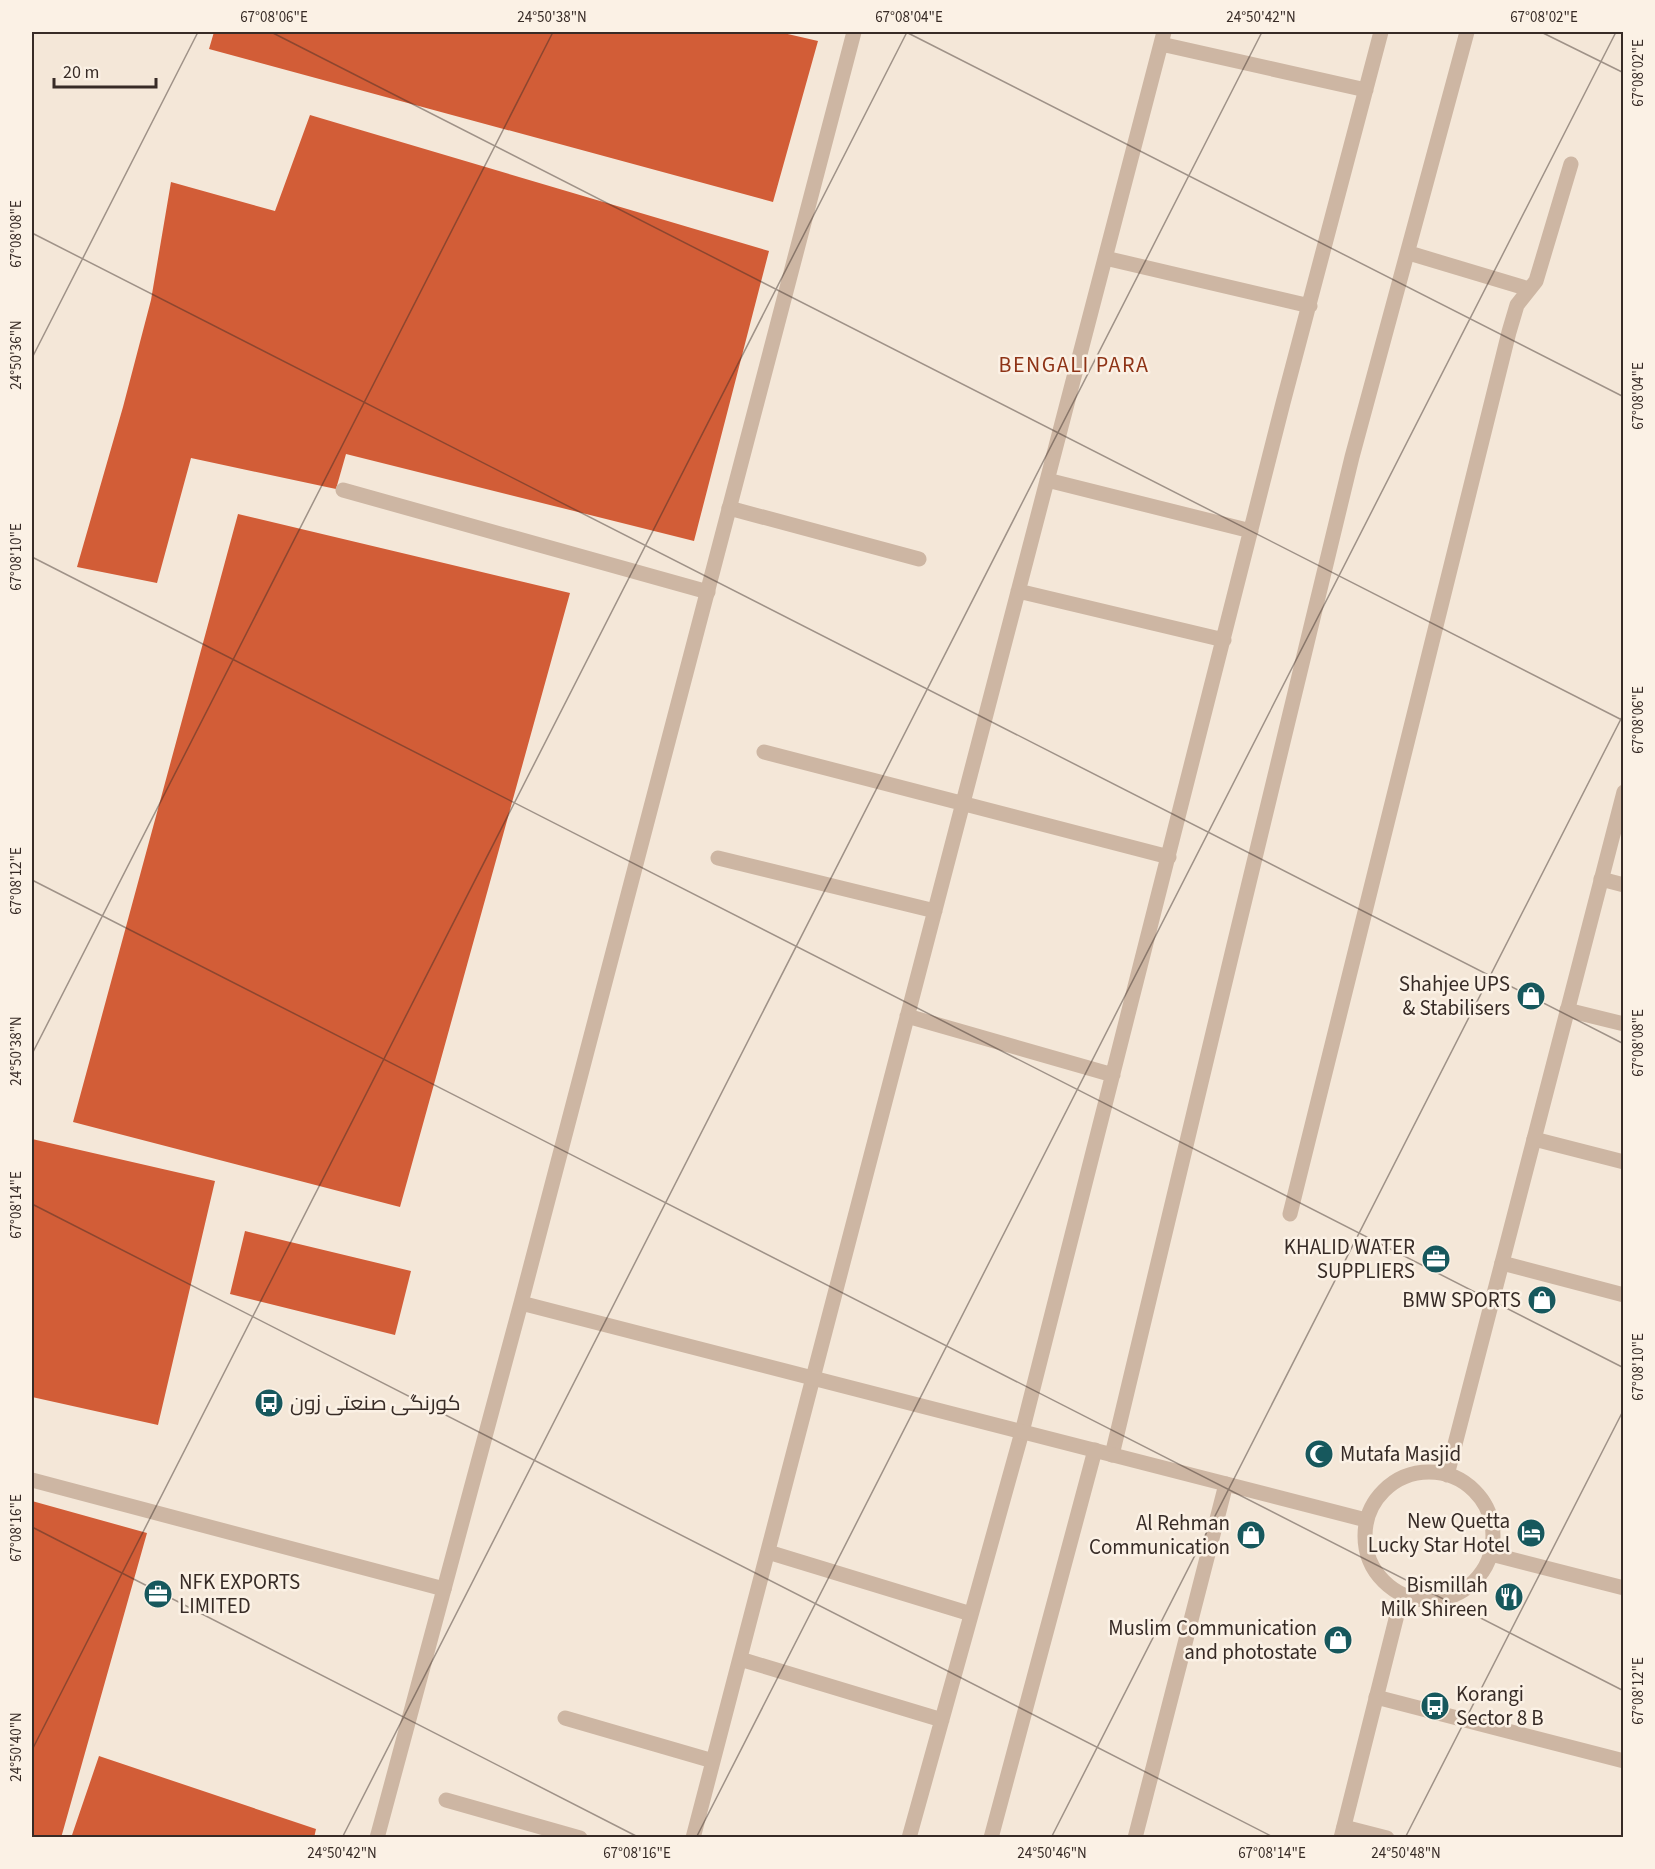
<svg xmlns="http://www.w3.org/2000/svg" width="1655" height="1869" font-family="'Source Sans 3',Cairo,sans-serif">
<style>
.building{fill:#d25d37}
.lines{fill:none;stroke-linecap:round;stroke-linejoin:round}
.service{stroke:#cdb6a3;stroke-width:15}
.minor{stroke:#cdb6a3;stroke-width:15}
.tertiary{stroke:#cdb6a3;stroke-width:15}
.ticks{fill:none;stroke:#372b26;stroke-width:1.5;stroke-opacity:0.45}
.labels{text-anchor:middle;stroke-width:5;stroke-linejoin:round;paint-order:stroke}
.poi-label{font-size:21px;fill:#372b26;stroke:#fbf1e5;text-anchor:end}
.neighbourhood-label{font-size:22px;letter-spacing:1.5px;fill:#8e3316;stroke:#fbf1e5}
.neatline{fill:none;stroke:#372b26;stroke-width:2}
.ticks-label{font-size:15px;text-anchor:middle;fill:#372b26}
</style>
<rect width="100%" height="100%" fill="#f4e7d8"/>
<path class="building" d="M214,32H779L818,41L773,202L209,49Z
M310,115L769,251L694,541L346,454L336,489L191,458L157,583L77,567L123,407L151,300L171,182L275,211Z
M238,514L570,593L400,1207L73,1122Z
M32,1139L215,1181L158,1425L32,1397Z
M245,1231L411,1271L395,1335L230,1294Z
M32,1501L147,1533L61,1838H32Z
M99,1756L316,1829L314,1838H71Z"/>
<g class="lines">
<path class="service" d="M343,490L708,592
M32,1480L444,1589"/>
<path class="minor" d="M1161,44L1366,90
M1409,253L1529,289
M1105,258L1310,306
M1047,480L1251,531
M729,508L919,559
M1018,591L1224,640
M764,752L1169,857
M718,858L935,911
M1601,879L1624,885
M1567,1010L1624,1024
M907,1016L1113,1075
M1534,1139L1624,1162
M1290,1214L1509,332L1517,305L1536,281L1571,164
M1502,1263L1624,1295
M1112,1455L1233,949L1352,457L1467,32
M768,1552L971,1614
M740,1659L942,1720
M1376,1697L1624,1761
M565,1718L713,1761
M446,1800L580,1838
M1344,1827L1387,1838
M693,1838L1164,32
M909,1838L1022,1432L1283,403L1381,32
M991,1838L1095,1450
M1135,1838L1226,1484"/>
<path class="tertiary" d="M521,1303L1366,1520
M1365 1536a64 64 0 1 1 128 0a64 64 0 1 1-128 0Z
M1447,1475L1624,792
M1491,1554L1624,1588
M377,1838L521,1303L854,32
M1341,1838L1402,1595"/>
</g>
<path class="ticks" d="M271,32L1624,721M906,32L1624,397M1541,32L1624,73M32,233L1624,1044M32,358L198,32M32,557L1624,1368M32,880L1624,1691M32,1054L553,32M32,1204L1275,1838M32,1527L640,1838M32,1750L907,32M342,1838L1262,32M696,1838L1616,32M1051,1838L1624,713M1405,1838L1624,1409"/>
<defs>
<g id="shop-disc" transform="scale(1.5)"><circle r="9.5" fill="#17585d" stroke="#fbf1e5"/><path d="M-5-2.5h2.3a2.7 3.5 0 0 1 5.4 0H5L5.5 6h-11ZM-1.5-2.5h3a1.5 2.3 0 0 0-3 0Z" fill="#fff"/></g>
<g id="office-disc" transform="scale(1.5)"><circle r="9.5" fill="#17585d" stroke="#fbf1e5"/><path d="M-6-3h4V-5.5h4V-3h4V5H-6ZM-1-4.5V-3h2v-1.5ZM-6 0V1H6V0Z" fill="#fff"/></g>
<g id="bus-disc" transform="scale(1.5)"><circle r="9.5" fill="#17585d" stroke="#fbf1e5"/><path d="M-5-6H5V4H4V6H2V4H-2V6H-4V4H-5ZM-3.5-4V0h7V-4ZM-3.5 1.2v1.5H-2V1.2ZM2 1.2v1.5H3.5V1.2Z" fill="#fff"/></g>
<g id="mosque-disc" transform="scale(1.5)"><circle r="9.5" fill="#17585d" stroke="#fbf1e5"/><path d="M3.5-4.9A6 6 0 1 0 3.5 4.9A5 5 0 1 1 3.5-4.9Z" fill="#fff"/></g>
<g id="hotel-disc" transform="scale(1.5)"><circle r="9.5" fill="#17585d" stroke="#fbf1e5"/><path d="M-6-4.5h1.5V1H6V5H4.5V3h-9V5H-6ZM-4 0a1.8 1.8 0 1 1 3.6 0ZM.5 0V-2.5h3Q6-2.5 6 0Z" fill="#fff"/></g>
<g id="restaurant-disc" transform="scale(1.5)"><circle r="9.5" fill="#17585d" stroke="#fbf1e5"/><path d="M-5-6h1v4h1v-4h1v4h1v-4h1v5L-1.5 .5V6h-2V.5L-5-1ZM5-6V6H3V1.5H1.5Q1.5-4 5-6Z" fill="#fff"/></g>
</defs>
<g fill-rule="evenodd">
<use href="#shop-disc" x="1531" y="996"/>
<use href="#office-disc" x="1436" y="1259"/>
<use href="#shop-disc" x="1542" y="1300"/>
<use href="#bus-disc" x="269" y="1403"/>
<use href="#mosque-disc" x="1319" y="1454"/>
<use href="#hotel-disc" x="1531" y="1533"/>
<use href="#shop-disc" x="1251" y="1535"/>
<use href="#office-disc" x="158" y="1594"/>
<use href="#restaurant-disc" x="1509" y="1597"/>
<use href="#shop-disc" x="1338" y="1640"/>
<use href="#bus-disc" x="1435" y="1706"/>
</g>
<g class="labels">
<g class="poi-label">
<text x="1510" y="991">Shahjee UPS<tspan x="1510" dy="24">&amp; Stabilisers</tspan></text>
<text x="1415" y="1254">KHALID WATER<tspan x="1415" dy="24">SUPPLIERS</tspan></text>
<text x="1521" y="1307">BMW SPORTS</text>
<text x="290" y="1410" text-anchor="start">کورنگی صنعتی زون</text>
<text x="1340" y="1461" text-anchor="start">Mutafa Masjid</text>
<text x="1510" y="1528">New Quetta<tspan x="1510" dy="24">Lucky Star Hotel</tspan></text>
<text x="1230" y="1530">Al Rehman<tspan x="1230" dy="24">Communication</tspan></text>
<text x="179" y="1589" text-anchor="start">NFK EXPORTS<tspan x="179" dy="24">LIMITED</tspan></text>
<text x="1488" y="1592">Bismillah<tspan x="1488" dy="24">Milk Shireen</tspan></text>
<text x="1317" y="1635">Muslim Communication<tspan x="1317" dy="24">and photostate</tspan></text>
<text x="1456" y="1701" text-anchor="start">Korangi<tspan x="1456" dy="24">Sector 8 B</tspan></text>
</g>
<g class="neighbourhood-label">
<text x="1074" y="372">BENGALI PARA</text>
</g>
</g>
<rect width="1655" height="1869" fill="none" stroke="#fbf1e5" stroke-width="66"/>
<path d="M54 78v9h102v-9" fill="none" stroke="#372b26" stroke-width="3"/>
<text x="63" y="78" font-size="18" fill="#372b26" stroke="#fbf1e5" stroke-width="4.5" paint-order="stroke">20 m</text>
<rect x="33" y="33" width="1589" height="1803" class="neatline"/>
<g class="ticks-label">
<text x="274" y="22">67°08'06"E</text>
<text x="552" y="22">24°50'38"N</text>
<text x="909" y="22">67°08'04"E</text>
<text x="1261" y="22">24°50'42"N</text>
<text x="1544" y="22">67°08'02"E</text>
<text transform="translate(1638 73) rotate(-90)" y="5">67°08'02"E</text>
<text transform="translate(16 234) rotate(-90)" y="5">67°08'08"E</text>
<text transform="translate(16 355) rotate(-90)" y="5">24°50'36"N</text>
<text transform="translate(1638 396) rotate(-90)" y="5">67°08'04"E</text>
<text transform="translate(16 557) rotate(-90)" y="5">67°08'10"E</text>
<text transform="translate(1638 720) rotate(-90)" y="5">67°08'06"E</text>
<text transform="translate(16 881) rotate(-90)" y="5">67°08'12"E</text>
<text transform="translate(1638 1043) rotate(-90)" y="5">67°08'08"E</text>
<text transform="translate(16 1051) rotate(-90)" y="5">24°50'38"N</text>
<text transform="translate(16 1205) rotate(-90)" y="5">67°08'14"E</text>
<text transform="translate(1638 1367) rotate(-90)" y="5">67°08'10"E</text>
<text transform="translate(16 1528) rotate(-90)" y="5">67°08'16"E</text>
<text transform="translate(1638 1691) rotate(-90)" y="5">67°08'12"E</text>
<text transform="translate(16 1747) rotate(-90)" y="5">24°50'40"N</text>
<text x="342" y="1858">24°50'42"N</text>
<text x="637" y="1858">67°08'16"E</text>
<text x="1052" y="1858">24°50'46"N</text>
<text x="1272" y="1858">67°08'14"E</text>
<text x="1406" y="1858">24°50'48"N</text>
</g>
</svg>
